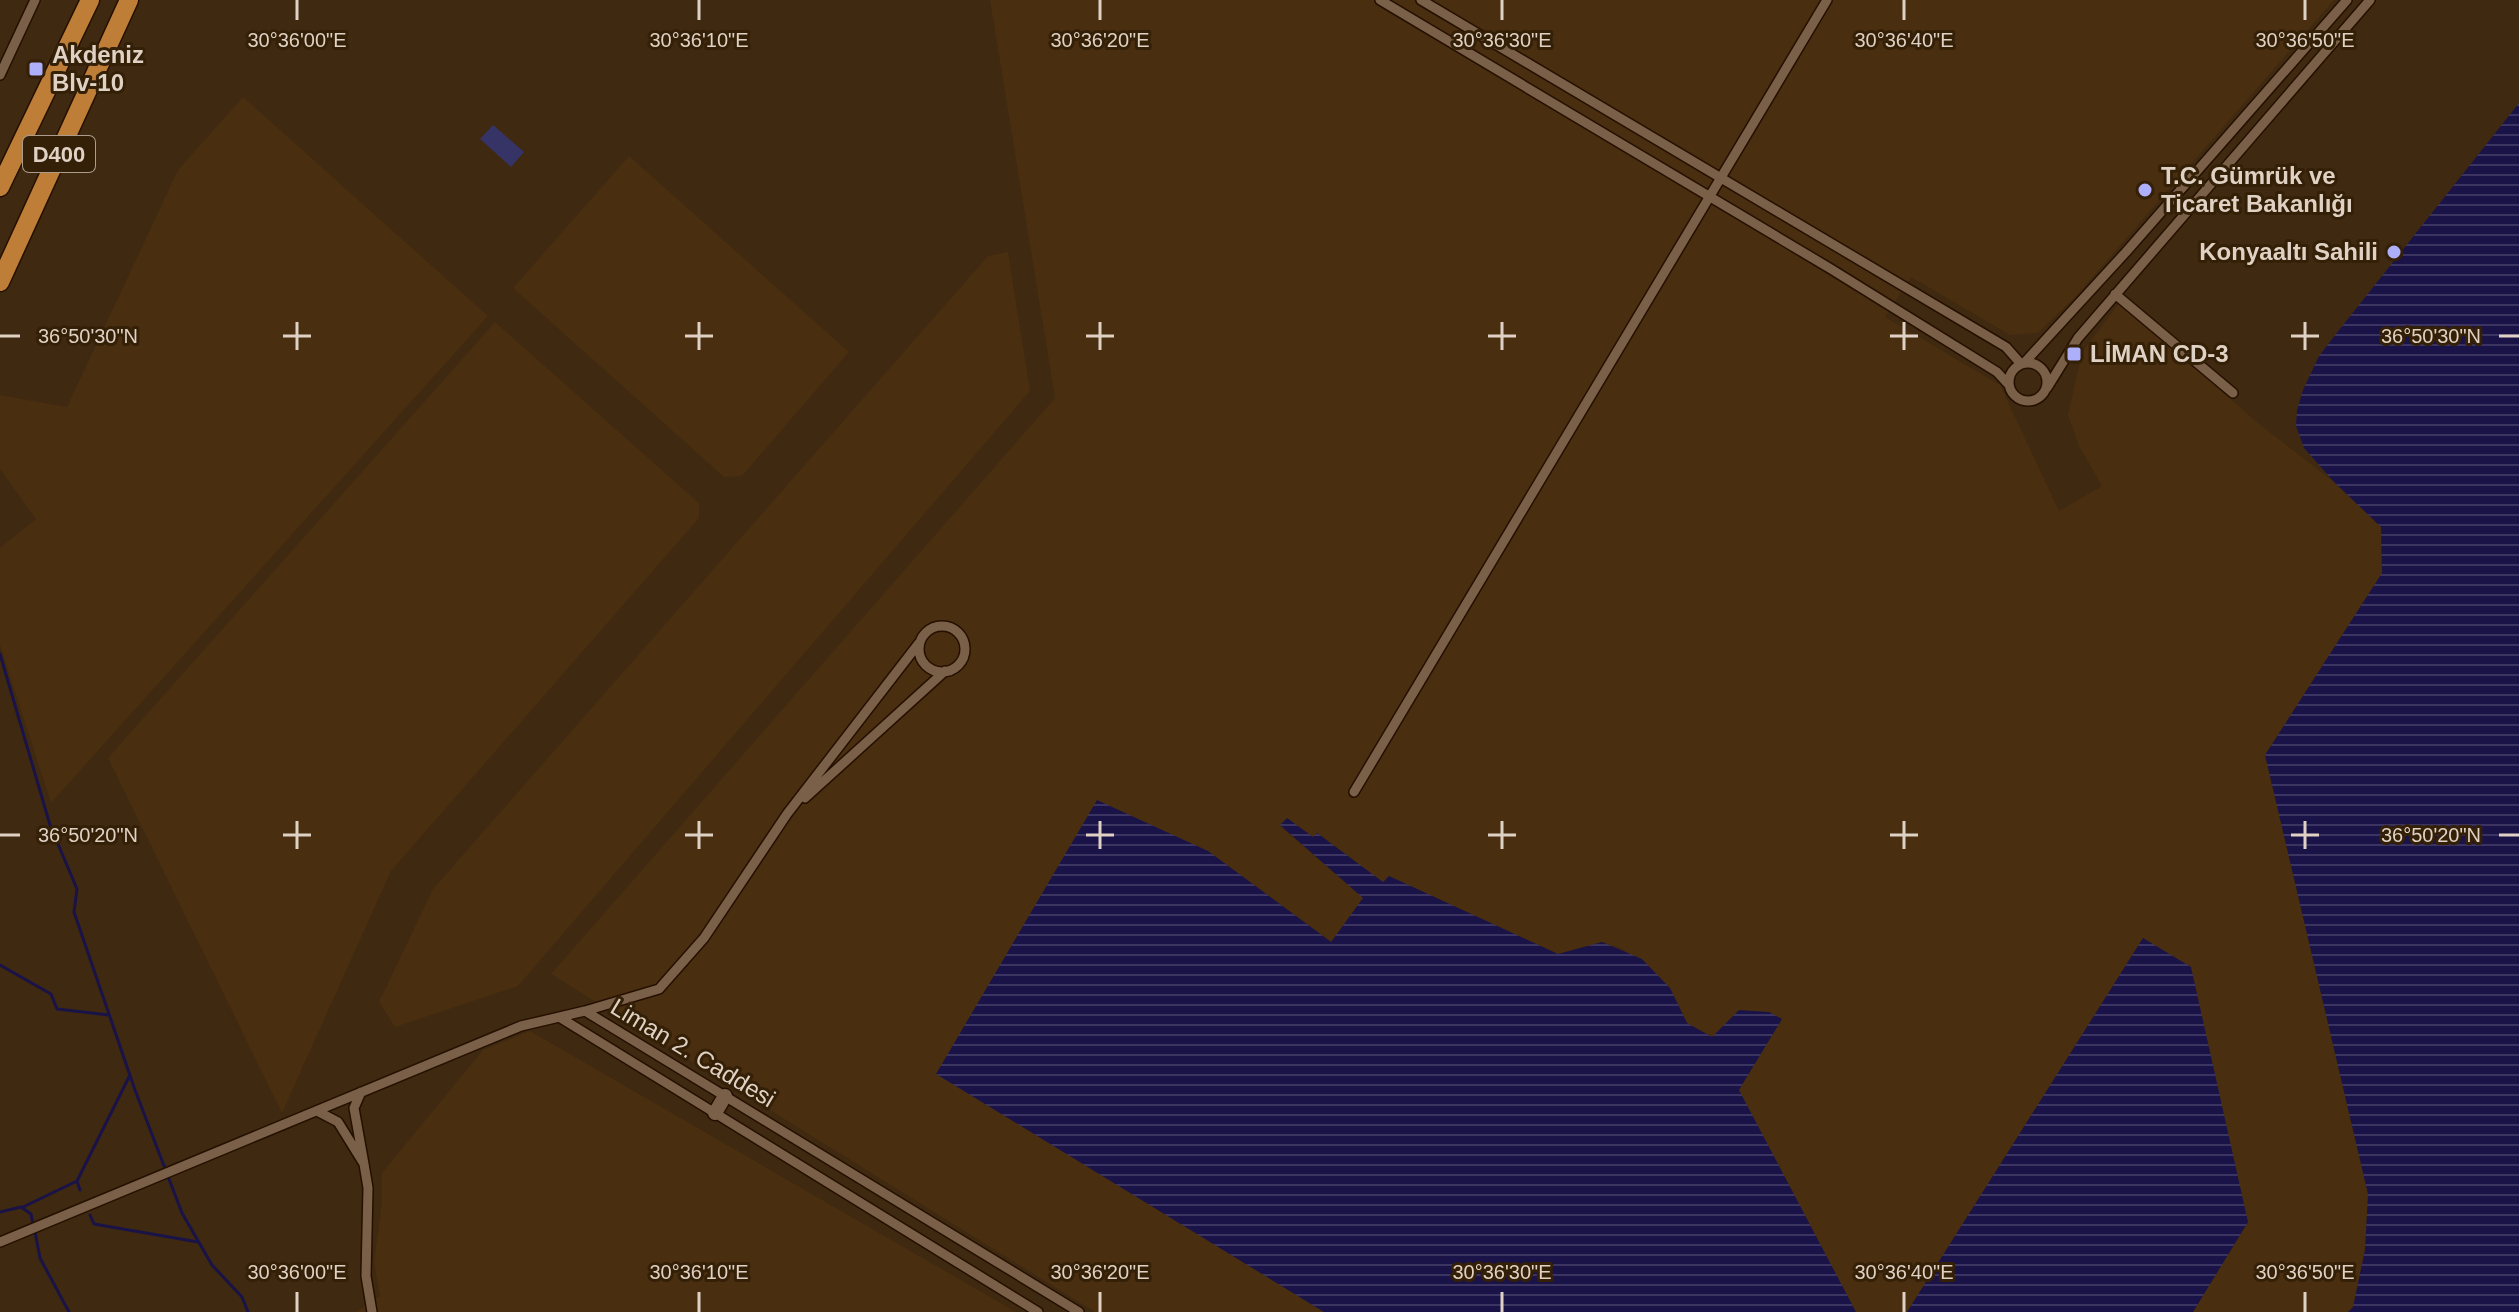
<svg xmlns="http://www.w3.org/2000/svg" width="2519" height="1312" font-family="Arial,sans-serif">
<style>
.built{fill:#492e10}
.green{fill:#363466}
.water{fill:url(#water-rules)}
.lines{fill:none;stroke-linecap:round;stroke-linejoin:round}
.stream{stroke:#1a1347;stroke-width:3}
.street-casing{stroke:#251000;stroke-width:12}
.secondary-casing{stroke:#251000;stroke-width:17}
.highway-casing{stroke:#251000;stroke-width:21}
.street{stroke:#7a6048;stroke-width:9}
.secondary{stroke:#7a6048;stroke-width:14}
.highway{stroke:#be7e38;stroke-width:18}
.ticks{fill:none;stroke:#dfd1c3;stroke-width:3}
.poi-dot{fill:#adaffb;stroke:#341f07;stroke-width:3}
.labels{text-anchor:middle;stroke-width:6;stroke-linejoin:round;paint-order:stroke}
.shield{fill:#341f07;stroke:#ac9c8b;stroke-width:2}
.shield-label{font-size:22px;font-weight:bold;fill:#dfd1c3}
.poi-label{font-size:24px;font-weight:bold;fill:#dfd1c3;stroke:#341f07;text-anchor:start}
.street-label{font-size:24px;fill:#dfd1c3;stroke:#341f07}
.ticks-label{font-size:20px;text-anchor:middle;fill:#dfd1c3;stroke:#341f07;stroke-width:6;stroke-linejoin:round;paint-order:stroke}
</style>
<defs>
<pattern id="water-rules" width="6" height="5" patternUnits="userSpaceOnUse" patternTransform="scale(2)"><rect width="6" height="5" fill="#1a1347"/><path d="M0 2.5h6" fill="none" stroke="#3b3460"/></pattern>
</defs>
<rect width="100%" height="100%" fill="#3f2911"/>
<path class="built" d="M990,0H2334L2077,295L2038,333L2010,335L1911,277L1885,317L2000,385L2059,511L2102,486L2079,446L2068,415L2082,352L2120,302L2258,423L2334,482L2381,527L2382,573L2265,755L2368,1194L2365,1250L2353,1307L2348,1312H2193L2248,1222L2143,938L1907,1312H1856L1738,1090L1782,1019L1713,1037L1687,1023L1670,988L1623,949L1602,942L1558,954L1389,876L1383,883L1318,833L1313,837L1287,818L1280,826L1363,898L1332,942L1208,851L936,1073L1324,1312H1095L551,974L1055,398Z
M243,97L488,316L51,803L0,645V548L36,519L0,469V395L67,407L178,170Z
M629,156L849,352L742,476L724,477L513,288Z
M1008,252L1030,391L518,986L395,1027L379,1002L433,889L988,256Z
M495,322L699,503V518L391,871L282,1113L108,758Z
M530,1031L1016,1312H356L380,1296L374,1262L382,1203V1173L483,1050Z"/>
<path class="green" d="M493,125L524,152L511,167L480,139Z"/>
<path class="water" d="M2519,103V1312H2348L2353,1307L2365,1250L2368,1194L2265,755L2382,573L2381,527L2334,482L2304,448L2296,426L2297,410L2303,390L2319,356L2336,334Z
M1097,800L1208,851L1331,942L1363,898L1280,825L1287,818L1313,837L1317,833L1383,882L1389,876L1558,954L1602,942L1642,959L1670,988L1687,1023L1712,1037L1739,1010L1769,1012L1782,1019L1739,1090L1856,1312H1324L936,1074Z
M2143,938L2191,967L2248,1222L2193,1312H1907Z"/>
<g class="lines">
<path class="stream" d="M0,654L50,825L77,889L74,912L135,1090L182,1213L212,1265L242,1297L248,1312
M0,965L51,994L57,1009L109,1015
M80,1190L77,1181L130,1075
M23,1207L77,1181
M0,1212L21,1207L31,1214L33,1225
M90,1215L94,1224L198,1242
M35,1232L40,1258L69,1312"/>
<g class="street-casing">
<path id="street" d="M1380,0L1831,269L1997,372L2009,385
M1421,0L2006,347L2021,364
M0,75L35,0
M2115,294L2233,393
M2025,362L2126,252L2347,0
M2009 382a19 19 0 1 1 38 0a19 19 0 1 1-38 0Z
M2047,388L2078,338L2370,0
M919 649a23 23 0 1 1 46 0a23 23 0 1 1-46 0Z
M1354,792L1827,0
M805,798L945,671
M585,1011L659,989L704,938L787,814L919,643
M559,1017L1038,1312
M317,1111L338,1122L364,1164L354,1108L361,1092
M364,1164L368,1188L366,1276L372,1312
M0,1242L521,1026L585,1011L1079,1312"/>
</g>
<g class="secondary-casing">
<path id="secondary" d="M715,1113L725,1096"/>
</g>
<g class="highway-casing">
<path id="highway" d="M0,187L90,0
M0,282L129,0"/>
</g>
<use href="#street" class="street"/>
<use href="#secondary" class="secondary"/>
<use href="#highway" class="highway"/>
</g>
<path class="ticks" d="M297,0V20M699,0V20M1100,0V20M1502,0V20M1904,0V20M2305,0V20M297,322V350M699,322V350M1100,322V350M1502,322V350M1904,322V350M2305,322V350M0,336H20M283,336H311M685,336H713M1086,336H1114M1488,336H1516M1890,336H1918M2291,336H2319M2499,336H2519M297,821V849M699,821V849M1100,821V849M1502,821V849M1904,821V849M2305,821V849M0,835H20M283,835H311M685,835H713M1086,835H1114M1488,835H1516M1890,835H1918M2291,835H2319M2499,835H2519M297,1292V1312M699,1292V1312M1100,1292V1312M1502,1292V1312M1904,1292V1312M2305,1292V1312"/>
<g class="poi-dot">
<rect x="28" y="61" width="16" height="16" rx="4"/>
<circle cx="2145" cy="190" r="8"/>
<circle cx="2394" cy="252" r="8"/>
<rect x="2066" y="346" width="16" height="16" rx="4"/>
</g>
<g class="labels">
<rect class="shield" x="23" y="136" width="72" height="36" rx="6"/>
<g class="shield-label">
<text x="59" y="162">D400</text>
</g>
<g class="poi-label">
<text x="52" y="63">Akdeniz<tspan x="52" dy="28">Blv-10</tspan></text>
<text x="2161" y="184">T.C. Gümrük ve<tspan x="2161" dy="28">Ticaret Bakanlığı</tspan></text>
<text x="2378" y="260" text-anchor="end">Konyaaltı Sahili</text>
<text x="2090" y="362">LİMAN CD-3</text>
</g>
<g class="street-label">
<text transform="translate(693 1053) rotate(31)" y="8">Liman 2. Caddesi</text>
</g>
</g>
<g class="ticks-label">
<text x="297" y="47">30°36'00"E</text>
<text x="699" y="47">30°36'10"E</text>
<text x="1100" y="47">30°36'20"E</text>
<text x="1502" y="47">30°36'30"E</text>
<text x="1904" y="47">30°36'40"E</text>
<text x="2305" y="47">30°36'50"E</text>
<text x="88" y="343">36°50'30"N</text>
<text x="2431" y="343">36°50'30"N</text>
<text x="88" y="842">36°50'20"N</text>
<text x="2431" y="842">36°50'20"N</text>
<text x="297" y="1279">30°36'00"E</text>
<text x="699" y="1279">30°36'10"E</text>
<text x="1100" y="1279">30°36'20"E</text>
<text x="1502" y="1279">30°36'30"E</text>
<text x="1904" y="1279">30°36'40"E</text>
<text x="2305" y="1279">30°36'50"E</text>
</g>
</svg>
